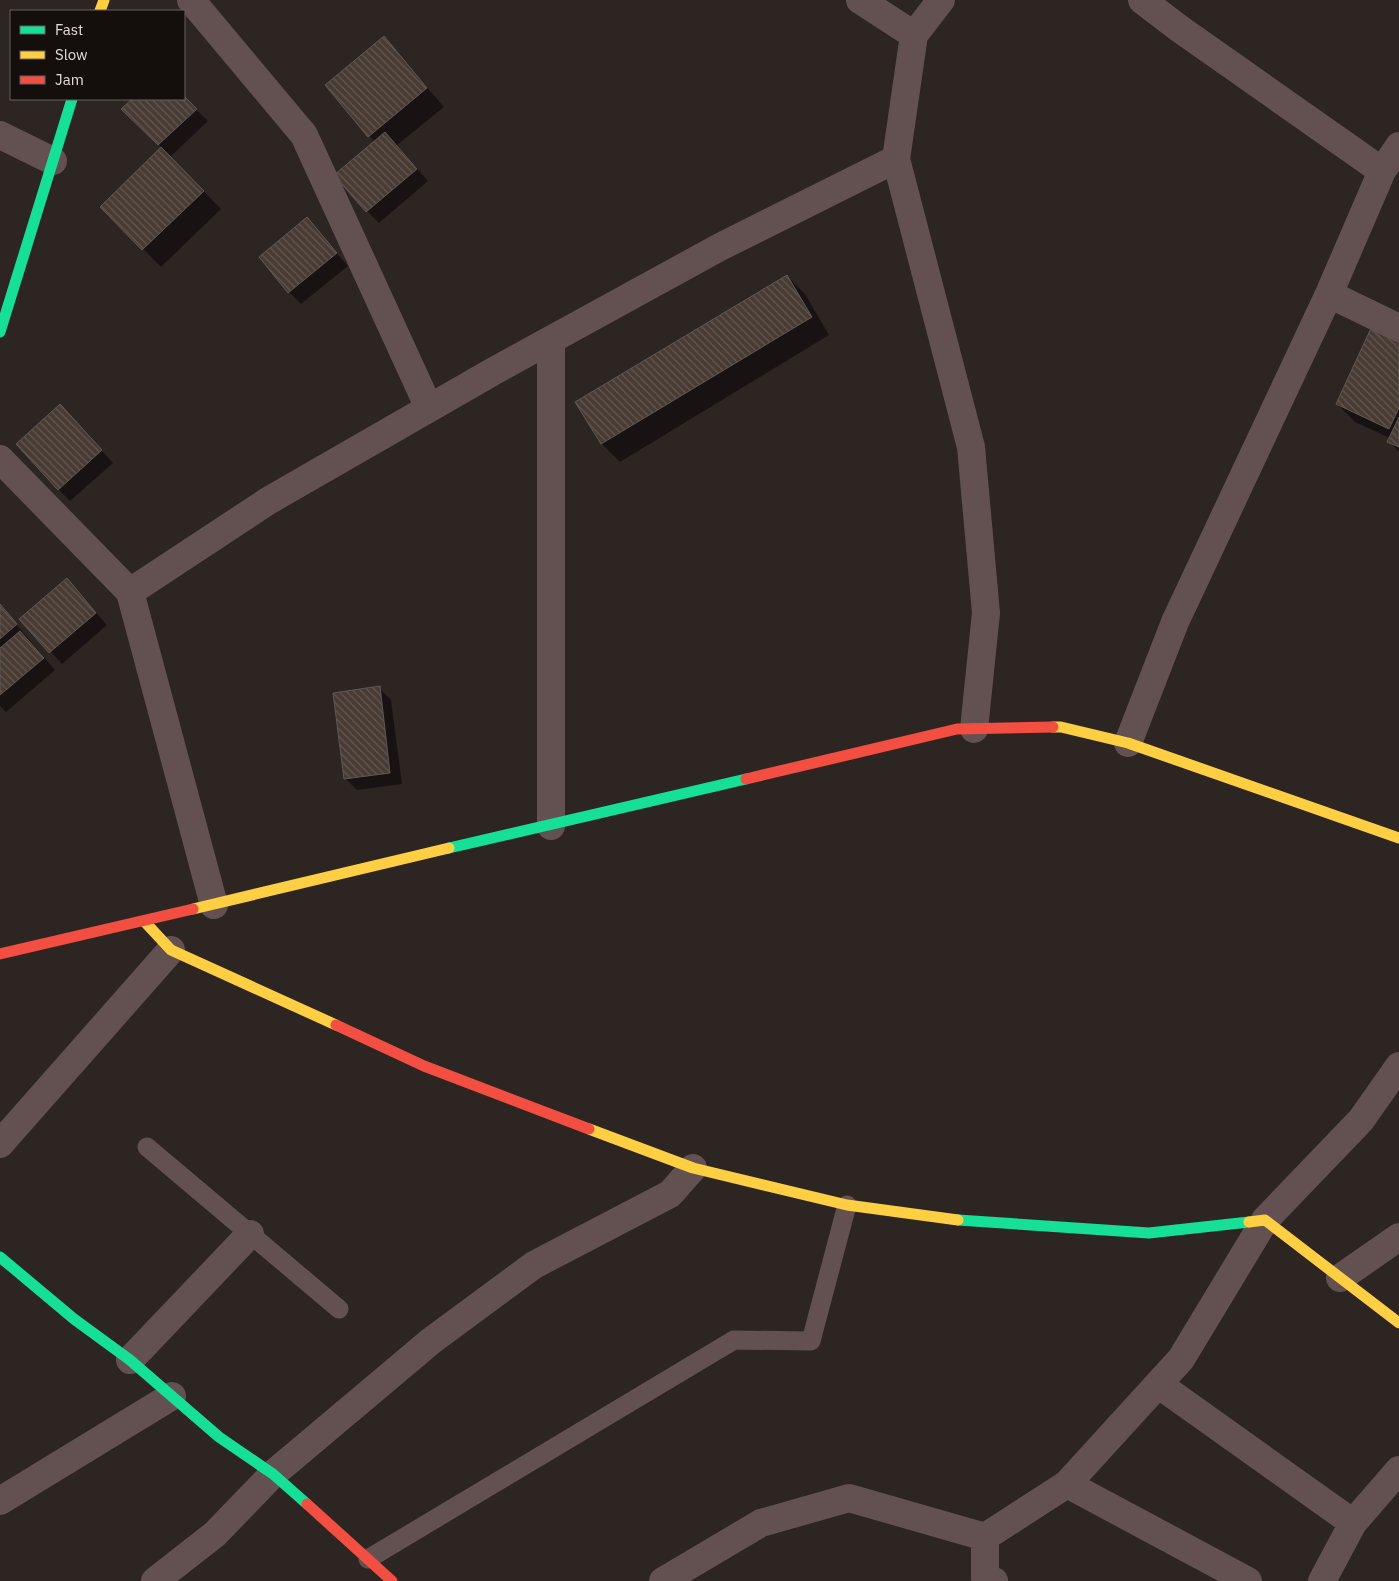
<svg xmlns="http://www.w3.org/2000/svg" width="1399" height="1581" font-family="'IBM Plex Sans',sans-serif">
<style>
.shadow{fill:#0007}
.building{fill:url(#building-back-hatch);stroke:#5e5855}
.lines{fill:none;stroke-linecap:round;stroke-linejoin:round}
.lane{stroke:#635152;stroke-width:19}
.street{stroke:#635152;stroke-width:28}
.fast{stroke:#16e098;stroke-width:11}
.slow{stroke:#ffcf43;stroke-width:11}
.jam{stroke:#f24e42;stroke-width:11}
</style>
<defs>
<pattern id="building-back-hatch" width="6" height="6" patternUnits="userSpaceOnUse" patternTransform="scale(1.25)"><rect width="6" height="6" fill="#483b33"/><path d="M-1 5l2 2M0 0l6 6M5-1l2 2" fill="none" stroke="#625750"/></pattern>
</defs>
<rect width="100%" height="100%" fill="#2d2522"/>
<path class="shadow" d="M384,38L444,107L397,145L428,181L379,223L367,211L375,142L369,136Z
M184,98L208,121L170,157L221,209L161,267L102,207L162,148L123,109L134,99Z
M307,219L348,266L301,304L289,292Z
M787,276L805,294L829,335L620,462L602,444L577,402Z
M1399,340V452L1389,441L1390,438L1355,422L1337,404Z
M72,418L113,463L70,501L58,489Z
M67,580L107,625L62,664L21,619Z
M0,605L55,670L6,712L0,706Z
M379,688L391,700L402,784L357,790L345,778Z"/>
<path class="building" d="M384,36L427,88L368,137L325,85Z
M184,96L197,109L158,145L121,109L132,99H184Z
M385,132L417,169L366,212L334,175Z
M161,147L204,191L142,250L100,207Z
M307,217L337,253L288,293L259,257Z
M787,275L812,317L601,444L575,402Z
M1372,326L1399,339V408L1389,429L1336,404Z
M60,404L102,450L58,490L16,444Z
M1399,417V447L1387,442Z
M67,578L96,613L49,653L19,619Z
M0,604L17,624L0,639Z
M20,631L44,658L0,695V648Z
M380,686L390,773L344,779L333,693Z"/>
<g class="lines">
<path class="lane" d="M147,1147L339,1309
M368,1559L734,1340L811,1341L847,1205"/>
<path class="street" d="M191,0L304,135L429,408
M860,0L914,35L941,0
M1142,0L1180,29L1382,171
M0,135L53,161
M896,159L971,447L986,613L974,729
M1329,294L1399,328
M551,340V826
M0,459L130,592L268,501L494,371L720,247L896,159L914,35
M130,592L214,905
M1128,743L1175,622L1329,294L1382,171L1399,146
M0,1144L171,950
M1340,1278L1399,1237
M130,1360L250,1234
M1158,1384L1353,1523
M1067,1484L1248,1581
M0,1501L172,1396
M985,1537V1577L994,1581
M155,1581L215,1534L273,1474L431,1341L534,1265L670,1194L693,1168
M663,1581L761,1523L849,1498L985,1537L1067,1484L1181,1359L1265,1220L1361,1120L1399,1066
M1322,1581L1353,1523L1399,1470"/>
<path class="fast" d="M0,332L72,99
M449,848L746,779
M958,1220L1149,1233L1249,1222
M0,1257L74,1319L130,1360L219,1437L273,1474L307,1504"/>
<path class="slow" d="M100,11L104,0
M1053,727H1061L1128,743L1399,838
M193,909L449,848
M144,921L171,950L336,1025
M589,1129L693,1168L847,1205L958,1220
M1249,1222L1265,1220L1399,1323"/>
<path class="jam" d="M746,779L957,729L1053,727
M0,954L193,909
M336,1025L424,1066L589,1129
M307,1504L392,1581"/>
</g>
<rect x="10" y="10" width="175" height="90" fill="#140e0c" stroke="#68605e"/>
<rect x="20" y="26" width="25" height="8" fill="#16e098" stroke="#68605e"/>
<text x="55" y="35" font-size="15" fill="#e5dbd8">Fast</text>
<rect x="20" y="51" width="25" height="8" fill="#ffcf43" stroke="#68605e"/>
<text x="55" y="60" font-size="15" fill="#e5dbd8">Slow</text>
<rect x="20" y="76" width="25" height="8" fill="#f24e42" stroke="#68605e"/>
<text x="55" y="85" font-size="15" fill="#e5dbd8">Jam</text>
</svg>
